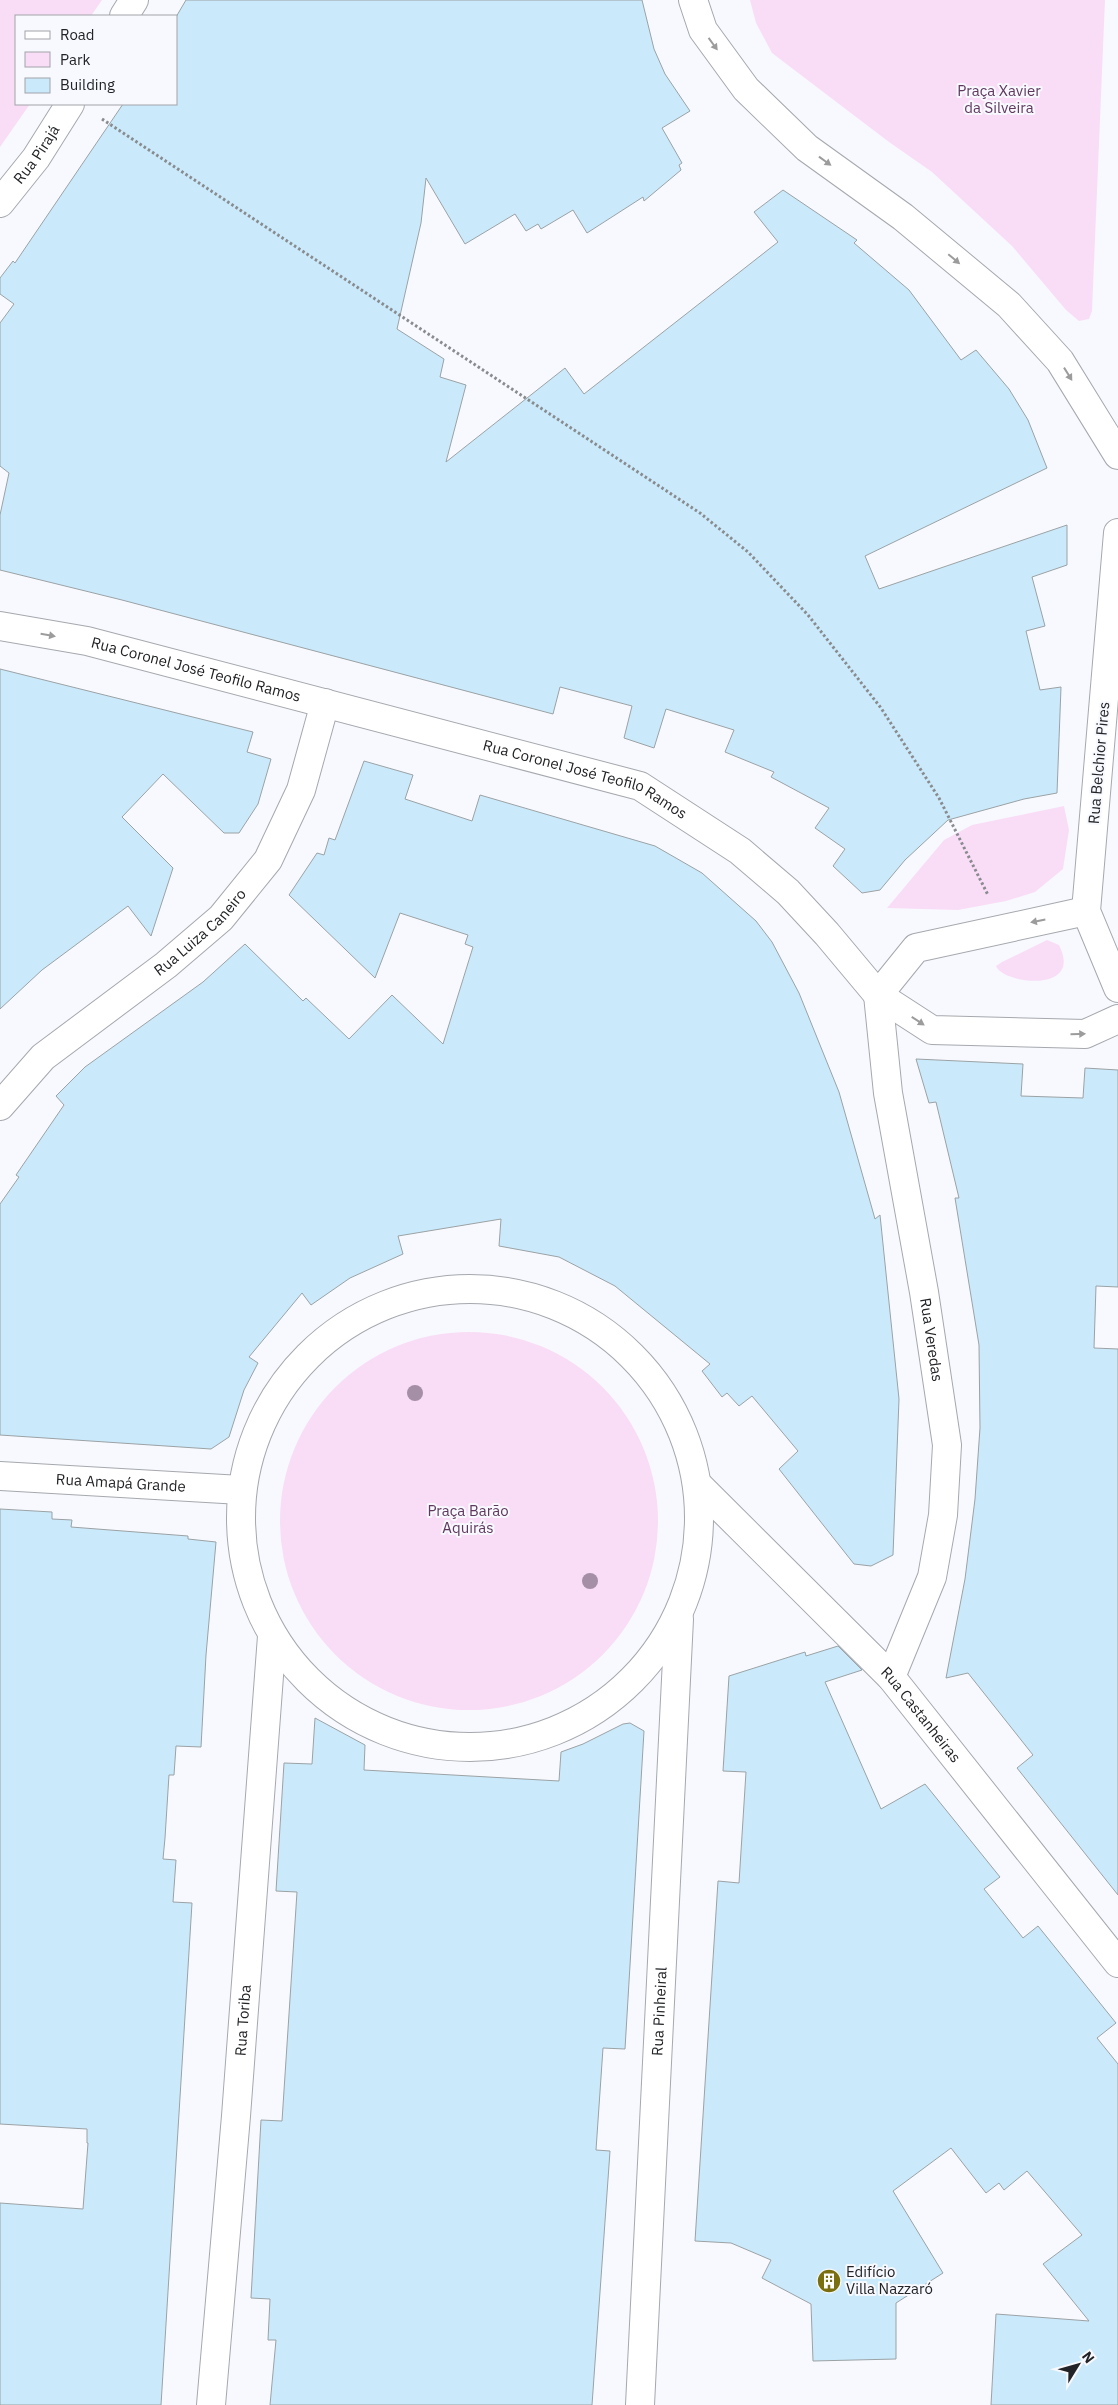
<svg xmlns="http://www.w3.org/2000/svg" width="1118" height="2405" font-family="'IBM Plex Sans',sans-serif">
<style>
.green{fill:#f9ddf7}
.building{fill:#caeafb;stroke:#9ba2a5}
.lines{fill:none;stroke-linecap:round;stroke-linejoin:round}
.minor-casing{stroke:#a5a8ae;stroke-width:30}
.tertiary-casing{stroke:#a5a8ae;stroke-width:30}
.path{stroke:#898b8f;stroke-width:3;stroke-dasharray:2.5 2.5;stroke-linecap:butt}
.minor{stroke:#fff;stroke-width:28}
.tertiary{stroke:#fff;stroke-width:28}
.tree{fill:#a48fa6}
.oneway{fill:#9c9c9d}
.labels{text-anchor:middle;stroke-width:4;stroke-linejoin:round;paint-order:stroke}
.park-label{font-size:15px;fill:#60385e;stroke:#f7f9fe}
.street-label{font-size:15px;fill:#222326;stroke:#f7f9fe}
.poi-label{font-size:15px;fill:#222326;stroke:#f7f9fe;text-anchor:start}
</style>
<rect width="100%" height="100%" fill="#f7f9fe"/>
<path class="green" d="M0,0H102L91,16H16V104H30L0,147Z
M750,0H1105L1092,311L1089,319L1079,321L1066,310L1012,246L932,172L889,142L772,53L756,23Z
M1064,806L1069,830L1063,869L1035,892L1006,901L958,910L887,908L944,840L972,825Z
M1047,940L1059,945C1084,994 1002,984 996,966L1002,962Z
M280 1521a189 189 0 1 1 378 0a189 189 0 1 1-378 0Z"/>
<path class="building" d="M186,0H642L654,49L665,74L690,111L662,128L682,163L679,165L681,170L644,201L643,197L587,233L573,210L541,229L538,224L526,231L515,214L465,244L426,178L421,223L397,329L444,359L440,377L466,385L446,462L565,368L584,394L778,242L754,212L783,190L857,240L854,243L909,290L961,360L976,350L1009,389L1028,420L1047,468L865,556L879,589L1067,525V565L1032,577L1045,626L1026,631L1040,690L1061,687L1057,793L1024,799L948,820L905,860L880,890L862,893L833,866L845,849L815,828L829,808L771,777L774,772L725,752L734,730L666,709L654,748L624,738L632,706L560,687L553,714L122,600L0,570V515L9,473L0,466V323L14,304L0,294V278L13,261L15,263L123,104H176V17Z
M0,669L253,732L247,752L271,759L258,804L239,833H224L163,774L122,817L173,868L151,936L128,906L42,970L0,1009Z
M364,761L413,775L405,799L472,821L480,795L655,846L702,873L756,921L772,942L799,993L839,1092L875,1219L880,1215L899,1399L893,1555L871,1566L854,1564L779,1469L798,1451L752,1396L739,1406L727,1393L722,1397L702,1371L710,1364L615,1286L559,1257L499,1246L501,1219L398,1236L403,1254L350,1278L311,1305L302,1293L249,1357L258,1363L244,1390L229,1437L211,1449L0,1435V1204L19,1177L16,1175L64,1105L56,1096L85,1067L203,982L245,944L303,1001L306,998L349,1039L392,995L443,1044L473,947L465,944L468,935L400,913L375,978L289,895L317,853L324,855L329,838L335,840Z
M916,1059L1023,1064L1021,1096L1083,1098L1085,1068L1118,1070V1287L1096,1286L1094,1348L1118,1349V1895L1017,1768L1033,1755L968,1673L946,1678L965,1579L975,1499L980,1428L979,1345L955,1198H959L936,1102L929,1103Z
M0,1509L52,1512V1519L72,1520L71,1527L188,1536V1539L216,1542L206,1655L201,1747L176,1746L174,1775H169L165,1838L163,1859L176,1860L173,1902L192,1903L161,2405H0V2203L83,2209L88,2143H87V2129L0,2124Z
M838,1646L862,1670L825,1682L881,1809L925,1784L1000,1877L984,1889L1023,1938L1038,1926L1116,2023L1097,2038L1118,2064V2405H991L996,2314L1089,2321L1043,2264L1082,2235L1027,2171L1004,2190L999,2183L986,2193L951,2148L893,2191L943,2273L896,2303V2359L813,2361L811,2304L762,2278L771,2260L731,2243L695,2241L718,1881L739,1883L746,1772L723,1771L729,1676L805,1652L806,1656Z
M315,1718L365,1745L364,1770L559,1781L561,1752L583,1744L623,1724L630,1723L644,1731L625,2049L603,2048L596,2150L610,2151L592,2405H270L276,2340H268L270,2299L251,2298L261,2120L282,2121L297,1892L276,1891L284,1763L312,1764Z"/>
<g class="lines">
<g class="minor-casing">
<g id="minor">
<path d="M693,0L703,30L746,89L807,148L903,217L1009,305L1060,361L1118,455"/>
<path d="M1118,533L1086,911L1118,988"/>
<path id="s1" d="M0,626L87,641L640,786L740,851L788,892L827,934L878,995L932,1030L1085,1034L1118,1019"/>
<path id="s2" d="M878,995L888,1093L924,1292L947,1445L943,1515L932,1577L891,1677"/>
<path d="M878,995L916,948L1086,911"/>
<path id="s3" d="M0,1106L43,1057L166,965L221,918L268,860L301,790L325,703"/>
<circle cx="470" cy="1518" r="229"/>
<path id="s4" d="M0,1476L241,1490"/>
<path id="s5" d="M699,1486L891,1677L1118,1963"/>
<path id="s6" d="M211,2405L236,2116L272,1636"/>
<path id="s7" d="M640,2405L679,1619"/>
</g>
</g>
<g class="tertiary-casing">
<g id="tertiary">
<path d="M124,16L134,0"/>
<path id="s8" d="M0,203L36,158L70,104"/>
</g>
</g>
<path class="path" d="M102,119L700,513L748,552L808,615L881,708L939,798L988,895"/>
<use href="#minor" class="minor"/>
<use href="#tertiary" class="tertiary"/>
</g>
<g class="tree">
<circle cx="415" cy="1393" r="8"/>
<circle cx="590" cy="1581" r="8"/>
</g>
<defs><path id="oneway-solid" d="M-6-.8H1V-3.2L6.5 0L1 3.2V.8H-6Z" transform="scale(1.25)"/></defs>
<g class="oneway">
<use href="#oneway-solid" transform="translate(713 44) rotate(54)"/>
<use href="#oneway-solid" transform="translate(825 161) rotate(36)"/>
<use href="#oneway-solid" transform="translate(954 259) rotate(40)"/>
<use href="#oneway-solid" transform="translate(1068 374) rotate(58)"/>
<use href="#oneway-solid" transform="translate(48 635) rotate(10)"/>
<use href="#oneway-solid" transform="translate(1038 921) rotate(169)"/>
<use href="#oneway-solid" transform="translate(918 1021) rotate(33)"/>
<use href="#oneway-solid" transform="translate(1078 1034) rotate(-2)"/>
</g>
<defs>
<g id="building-disc" transform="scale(1.25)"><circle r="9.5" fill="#7a6f0e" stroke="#f7f9fe"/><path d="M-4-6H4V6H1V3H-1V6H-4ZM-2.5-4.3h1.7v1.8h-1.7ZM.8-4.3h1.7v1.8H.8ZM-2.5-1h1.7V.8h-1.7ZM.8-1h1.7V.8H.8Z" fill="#fff"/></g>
</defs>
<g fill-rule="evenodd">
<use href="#building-disc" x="829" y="2281"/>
</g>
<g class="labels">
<g class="park-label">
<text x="999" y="96">Praça Xavier<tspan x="999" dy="17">da Silveira</tspan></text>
<text x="468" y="1516">Praça Barão<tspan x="468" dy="17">Aquirás</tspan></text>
</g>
<g class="street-label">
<text dy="5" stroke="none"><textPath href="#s8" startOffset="61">Rua Pirajá</textPath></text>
<text dy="5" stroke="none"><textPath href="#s1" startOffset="201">Rua Coronel José Teofilo Ramos</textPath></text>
<text transform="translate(1099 763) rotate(-85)" y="5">Rua Belchior Pires</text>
<text dy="5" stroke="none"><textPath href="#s1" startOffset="606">Rua Coronel José Teofilo Ramos</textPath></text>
<text dy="5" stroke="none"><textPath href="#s3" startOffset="266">Rua Luiza Caneiro</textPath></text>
<text dy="5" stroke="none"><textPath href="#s2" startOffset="349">Rua Veredas</textPath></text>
<text dy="5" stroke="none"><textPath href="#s4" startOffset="121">Rua Amapá Grande</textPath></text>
<text dy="5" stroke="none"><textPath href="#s5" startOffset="319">Rua Castanheiras</textPath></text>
<text dy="5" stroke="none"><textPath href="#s7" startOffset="394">Rua Pinheiral</textPath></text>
<text dy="5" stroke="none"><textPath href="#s6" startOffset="386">Rua Toriba</textPath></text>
</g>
<g class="poi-label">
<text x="846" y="2277">Edifício<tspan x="846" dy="17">Villa Nazzaró</tspan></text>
</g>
</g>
<rect x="15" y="15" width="162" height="90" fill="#f7f9fe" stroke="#a2a3a8"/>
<rect x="25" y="31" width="25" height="8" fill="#ffffff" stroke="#a2a3a8"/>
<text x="60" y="40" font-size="15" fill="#222326">Road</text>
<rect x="25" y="52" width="25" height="15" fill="#f9ddf7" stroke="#a2a3a8"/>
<text x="60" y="65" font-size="15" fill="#222326">Park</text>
<rect x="25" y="78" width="25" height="15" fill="#caeafb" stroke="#a2a3a8"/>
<text x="60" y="90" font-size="15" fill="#222326">Building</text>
<g transform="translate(1078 2365) rotate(53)" stroke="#f7f9fe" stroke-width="4" paint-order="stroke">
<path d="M0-4L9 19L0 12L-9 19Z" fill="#222326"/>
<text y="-8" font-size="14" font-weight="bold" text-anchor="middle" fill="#222326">N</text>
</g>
</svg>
